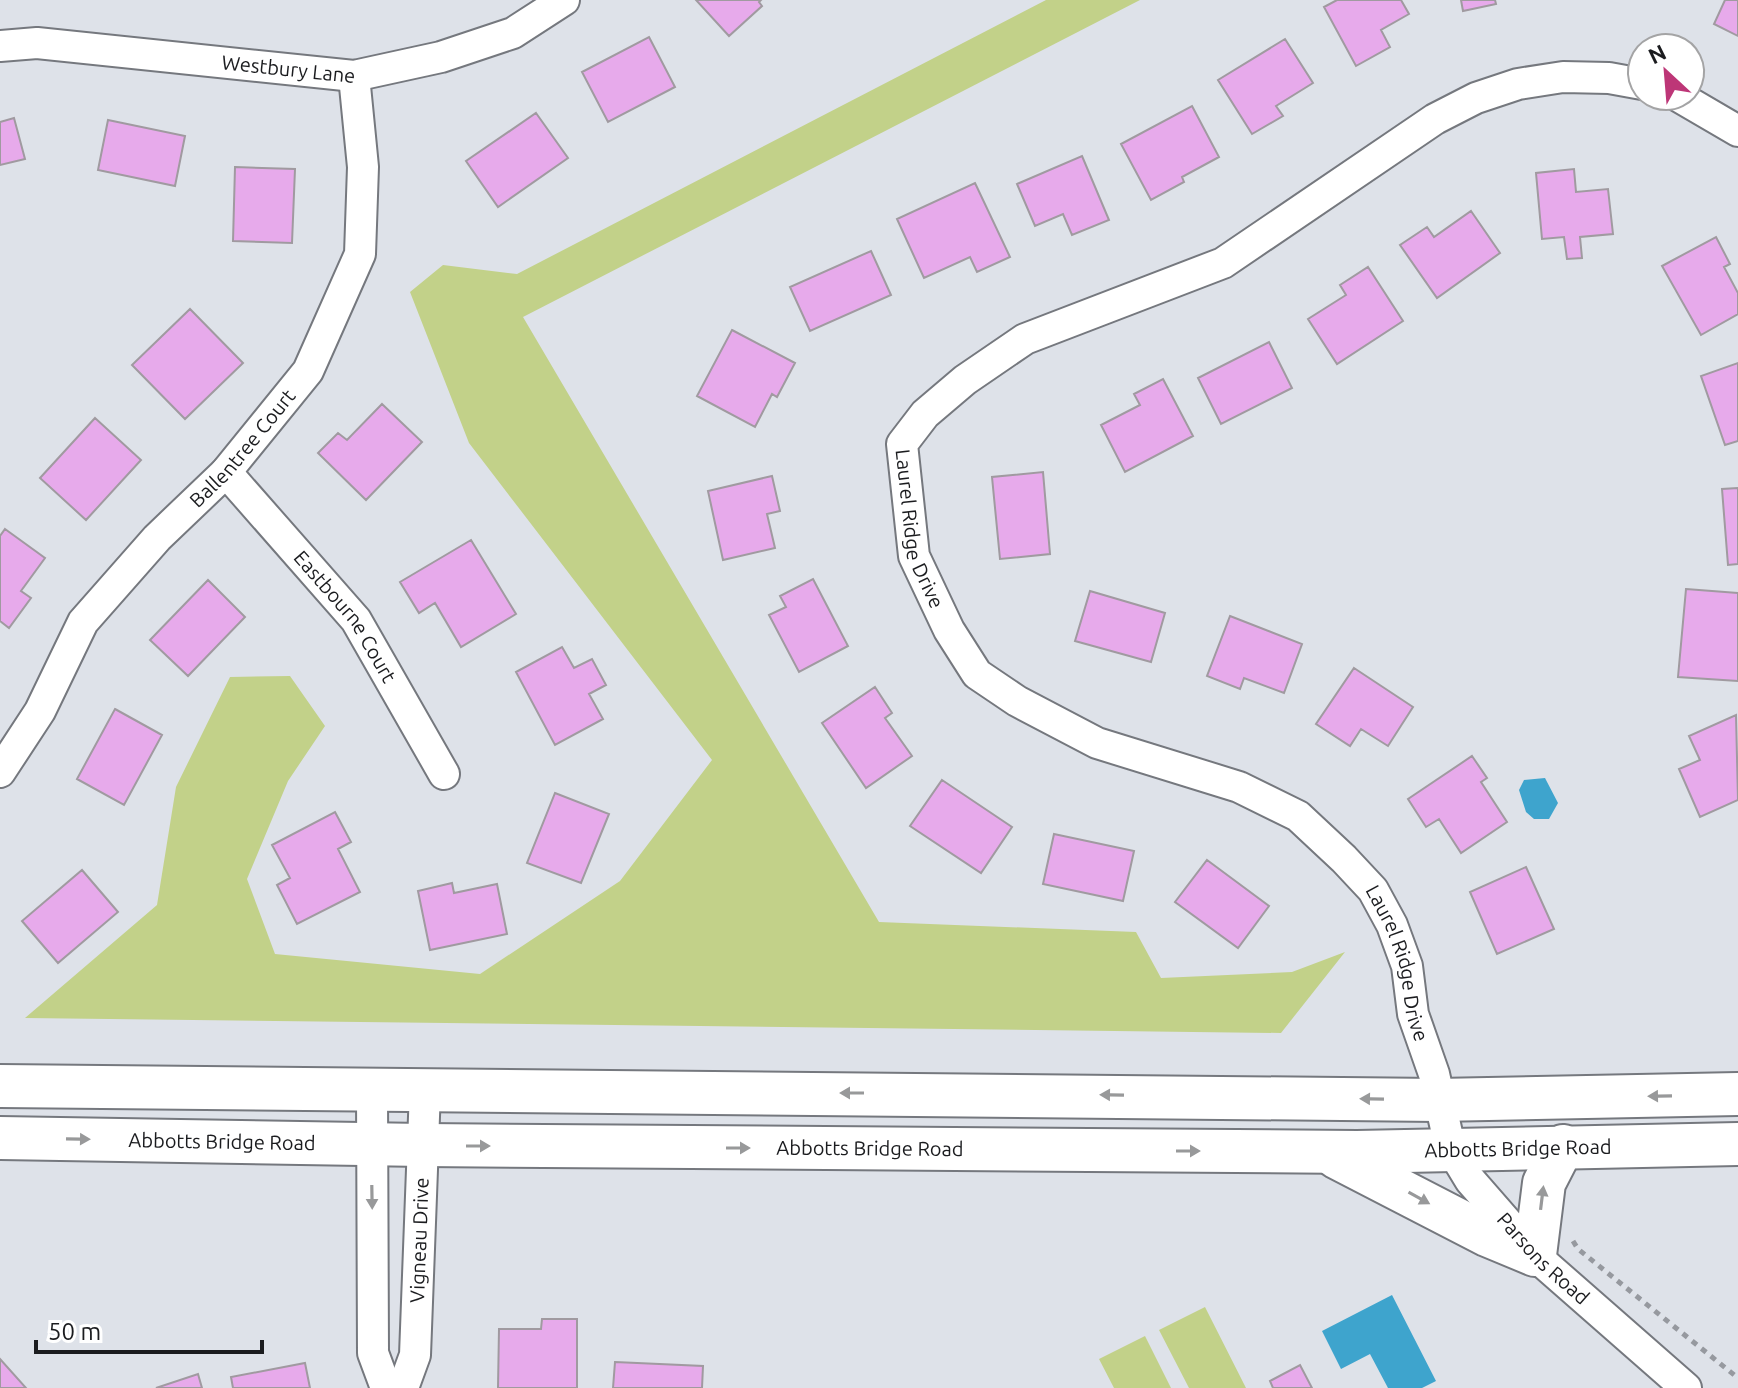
<svg xmlns="http://www.w3.org/2000/svg" width="1738" height="1388" font-family="Ubuntu,sans-serif">
<style>
.green{fill:#c2d189}
.water{fill:#3ea4cd}
.building{fill:#e7aaeb;stroke:#a09aa0;stroke-width:2}
.lines{fill:none;stroke-linecap:round;stroke-linejoin:round}
.street-casing{stroke:#75787e;stroke-width:34}
.secondary-casing{stroke:#75787e;stroke-width:46}
.path{stroke:#96999f;stroke-width:5;stroke-dasharray:6 6;stroke-linecap:butt}
.street{stroke:#fff;stroke-width:30}
.secondary{stroke:#fff;stroke-width:42}
.oneway{fill:#98999a}
.labels{text-anchor:middle;stroke-width:8;stroke-linejoin:round;paint-order:stroke}
.street-label{font-size:20px;fill:#1b1c1f;stroke:#fff}
</style>
<rect width="100%" height="100%" fill="#dee2e9"/>
<path class="green" d="M1046,0H1140L523,317L879,922L1136,932L1161,978L1292,972L1345,952L1281,1033L25,1018L157,905L176,787L230,677L290,676L325,726L288,781L247,879L275,954L480,974L620,881L712,760L469,443L410,292L443,265L517,274Z
M1205,1307L1246,1388H1189L1159,1330Z
M1145,1336L1171,1388H1114L1099,1359Z"/>
<path class="water" d="M1545,778L1558,803L1549,819H1534L1526,812L1519,790L1524,780Z
M1392,1295L1436,1381L1422,1388H1388L1370,1354L1341,1369L1322,1331Z"/>
<path class="building" d="M696,0H761L759,2L762,6L729,36Z
M1337,0H1401L1409,14L1381,30L1390,47L1356,66L1324,7Z
M1461,0H1495L1496,4L1463,11Z
M1725,0H1738V36L1714,24Z
M649,37L675,87L608,122L582,72Z
M1285,39L1313,83L1276,106L1283,116L1252,134L1218,80Z
M1192,106L1219,157L1182,177L1184,182L1151,200L1121,144Z
M536,113L568,158L498,207L466,161Z
M14,118L25,159L0,165V122Z
M108,120L185,136L175,186L98,170Z
M1082,156L1109,220L1072,235L1063,214L1035,226L1017,184Z
M235,167L295,169L292,243L233,241Z
M1574,169L1576,192L1608,189L1613,234L1580,237L1582,258L1567,259L1564,237L1542,239L1536,173Z
M975,183L1010,257L977,272L970,257L924,278L897,219Z
M1471,211L1500,253L1437,298L1400,245L1427,227L1434,237Z
M1716,237L1730,264L1724,267L1738,293V314L1701,335L1662,266Z
M871,251L891,295L810,331L790,287Z
M1368,267L1403,321L1337,364L1308,319L1346,295L1340,285Z
M190,309L243,363L185,419L132,365Z
M732,330L795,363L777,397L772,394L755,427L697,396Z
M1269,342L1292,388L1221,424L1198,378Z
M1738,363V441L1725,445L1701,376Z
M1163,379L1193,436L1125,472L1101,425L1140,405L1134,394Z
M382,404L422,442L366,500L318,453L338,433L347,440Z
M95,418L141,460L86,520L40,478Z
M1043,472L1050,554L1000,559L992,477Z
M772,476L780,511L767,514L775,548L723,560L708,491Z
M1738,488V564L1728,565L1722,489Z
M5,529L45,558L21,591L31,598L9,628L0,621V536Z
M471,540L516,614L461,647L435,603L419,613L400,582Z
M813,579L848,646L799,672L769,615L786,607L780,596Z
M208,580L245,617L188,676L150,640Z
M1686,589L1738,593V681L1678,677Z
M1090,591L1165,613L1151,662L1075,641Z
M1230,616L1302,644L1284,693L1244,678L1240,689L1207,676Z
M562,647L574,668L592,659L606,685L589,694L603,719L555,745L516,672Z
M1354,668L1413,707L1388,746L1361,729L1350,746L1316,724Z
M875,687L892,713L885,718L912,756L866,788L822,723Z
M115,709L162,735L124,805L77,779Z
M1736,715L1738,800L1700,817L1679,769L1700,760L1689,736Z
M1472,756L1487,778L1481,782L1507,822L1461,853L1439,819L1426,827L1408,799Z
M942,780L1012,827L981,873L910,826Z
M555,793L609,814L581,883L527,863Z
M335,812L351,842L338,849L360,892L297,924L277,885L290,878L272,845Z
M1054,834L1134,851L1123,901L1043,884Z
M1207,860L1269,906L1238,948L1175,902Z
M1526,867L1554,929L1497,954L1470,892Z
M82,870L118,912L58,963L22,921Z
M452,883L454,893L497,884L507,934L430,950L418,891Z
M542,1319H577V1388H498L499,1329H541Z
M0,1359L26,1388H0Z
M615,1362L703,1366L702,1388H613Z
M305,1363L310,1388H233L231,1377Z
M1300,1365L1312,1388H1273L1270,1381Z
M198,1374L202,1388H156Z"/>
<g class="lines">
<g class="street-casing">
<g id="street">
<path id="s1" d="M0,46L37,43L354,76L441,57L513,33L564,0"/>
<path id="s2" d="M1642,84L1609,78L1563,77L1518,84L1476,98L1435,119L1223,263L1025,339L965,380L925,414L902,444L914,556L949,630L977,674L1017,701L1097,743L1239,787L1298,816L1344,859L1373,890L1392,925L1407,966L1413,1014L1434,1074L1450,1147L1470,1180L1540,1260L1686,1388"/>
<path d="M1678,96L1738,131"/>
<path id="s3" d="M226,472L356,620L444,774"/>
<path id="s4" d="M0,772L40,711L83,622L157,538L226,472L308,371L360,254L363,167L354,76"/>
<path d="M372,1091L373,1353L386,1388"/>
<path id="s5" d="M403,1388L415,1355L425,1090"/>
</g>
</g>
<g class="secondary-casing">
<g id="secondary">
<path d="M0,1086L1438,1100L1738,1094"/>
<path id="s6" d="M0,1138L423,1145L1357,1152L1738,1144"/>
<path d="M1336,1157L1487,1235L1535,1255L1544,1183L1563,1146"/>
</g>
</g>
<path class="path" d="M1573,1241L1578,1249L1738,1378"/>
<use href="#street" class="street"/>
<use href="#secondary" class="secondary"/>
</g>
<defs><path id="oneway-solid" d="M-6-.8H1V-3.2L6.5 0L1 3.2V.8H-6Z" transform="scale(2)"/></defs>
<g class="oneway">
<use href="#oneway-solid" transform="translate(852 1093) rotate(-180)"/>
<use href="#oneway-solid" transform="translate(1112 1095) rotate(-179)"/>
<use href="#oneway-solid" transform="translate(1660 1096) rotate(179)"/>
<use href="#oneway-solid" transform="translate(1372 1099) rotate(-179)"/>
<use href="#oneway-solid" transform="translate(78 1139) rotate(1)"/>
<use href="#oneway-solid" transform="translate(478 1146)"/>
<use href="#oneway-solid" transform="translate(738 1148)"/>
<use href="#oneway-solid" transform="translate(1188 1151)"/>
<use href="#oneway-solid" transform="translate(372 1197) rotate(89)"/>
<use href="#oneway-solid" transform="translate(1419 1198) rotate(29)"/>
<use href="#oneway-solid" transform="translate(1542 1198) rotate(-83)"/>
</g>
<g class="labels">
<g class="street-label">
<text dy="7" stroke="none"><textPath href="#s1" startOffset="290">Westbury Lane</textPath></text>
<text dy="7" stroke="none"><textPath href="#s4" startOffset="408">Ballentree Court</textPath></text>
<text dy="7" stroke="none"><textPath href="#s2" startOffset="934">Laurel Ridge Drive</textPath></text>
<text dy="7" stroke="none"><textPath href="#s3" startOffset="188">Eastbourne Court</textPath></text>
<text dy="7" stroke="none"><textPath href="#s2" startOffset="1630">Laurel Ridge Drive</textPath></text>
<text dy="7" stroke="none"><textPath href="#s6" startOffset="222">Abbotts Bridge Road</textPath></text>
<text dy="7" stroke="none"><textPath href="#s6" startOffset="1518">Abbotts Bridge Road</textPath></text>
<text dy="7" stroke="none"><textPath href="#s6" startOffset="870">Abbotts Bridge Road</textPath></text>
<text dy="7" stroke="none"><textPath href="#s5" startOffset="150">Vigneau Drive</textPath></text>
<text dy="7" stroke="none"><textPath href="#s2" startOffset="1968">Parsons Road</textPath></text>
</g>
</g>
<g transform="translate(1666 72) rotate(334)"><circle r="38" fill="#ffffff" stroke="#a4a4a5" stroke-width="2"/>
<path d="M0-6L14 30L0 20L-14 30Z" fill="#bd3677"/>
<text y="-12" font-size="22" font-weight="bold" text-anchor="middle" fill="#1b1c1f">N</text>
</g>
<path d="M36 1340v12h226v-12" fill="none" stroke="#1b1c1f" stroke-width="4"/>
<text x="48" y="1340" font-size="24" fill="#1b1c1f" stroke="#ffffff" stroke-width="6" paint-order="stroke">50 m</text>
</svg>
